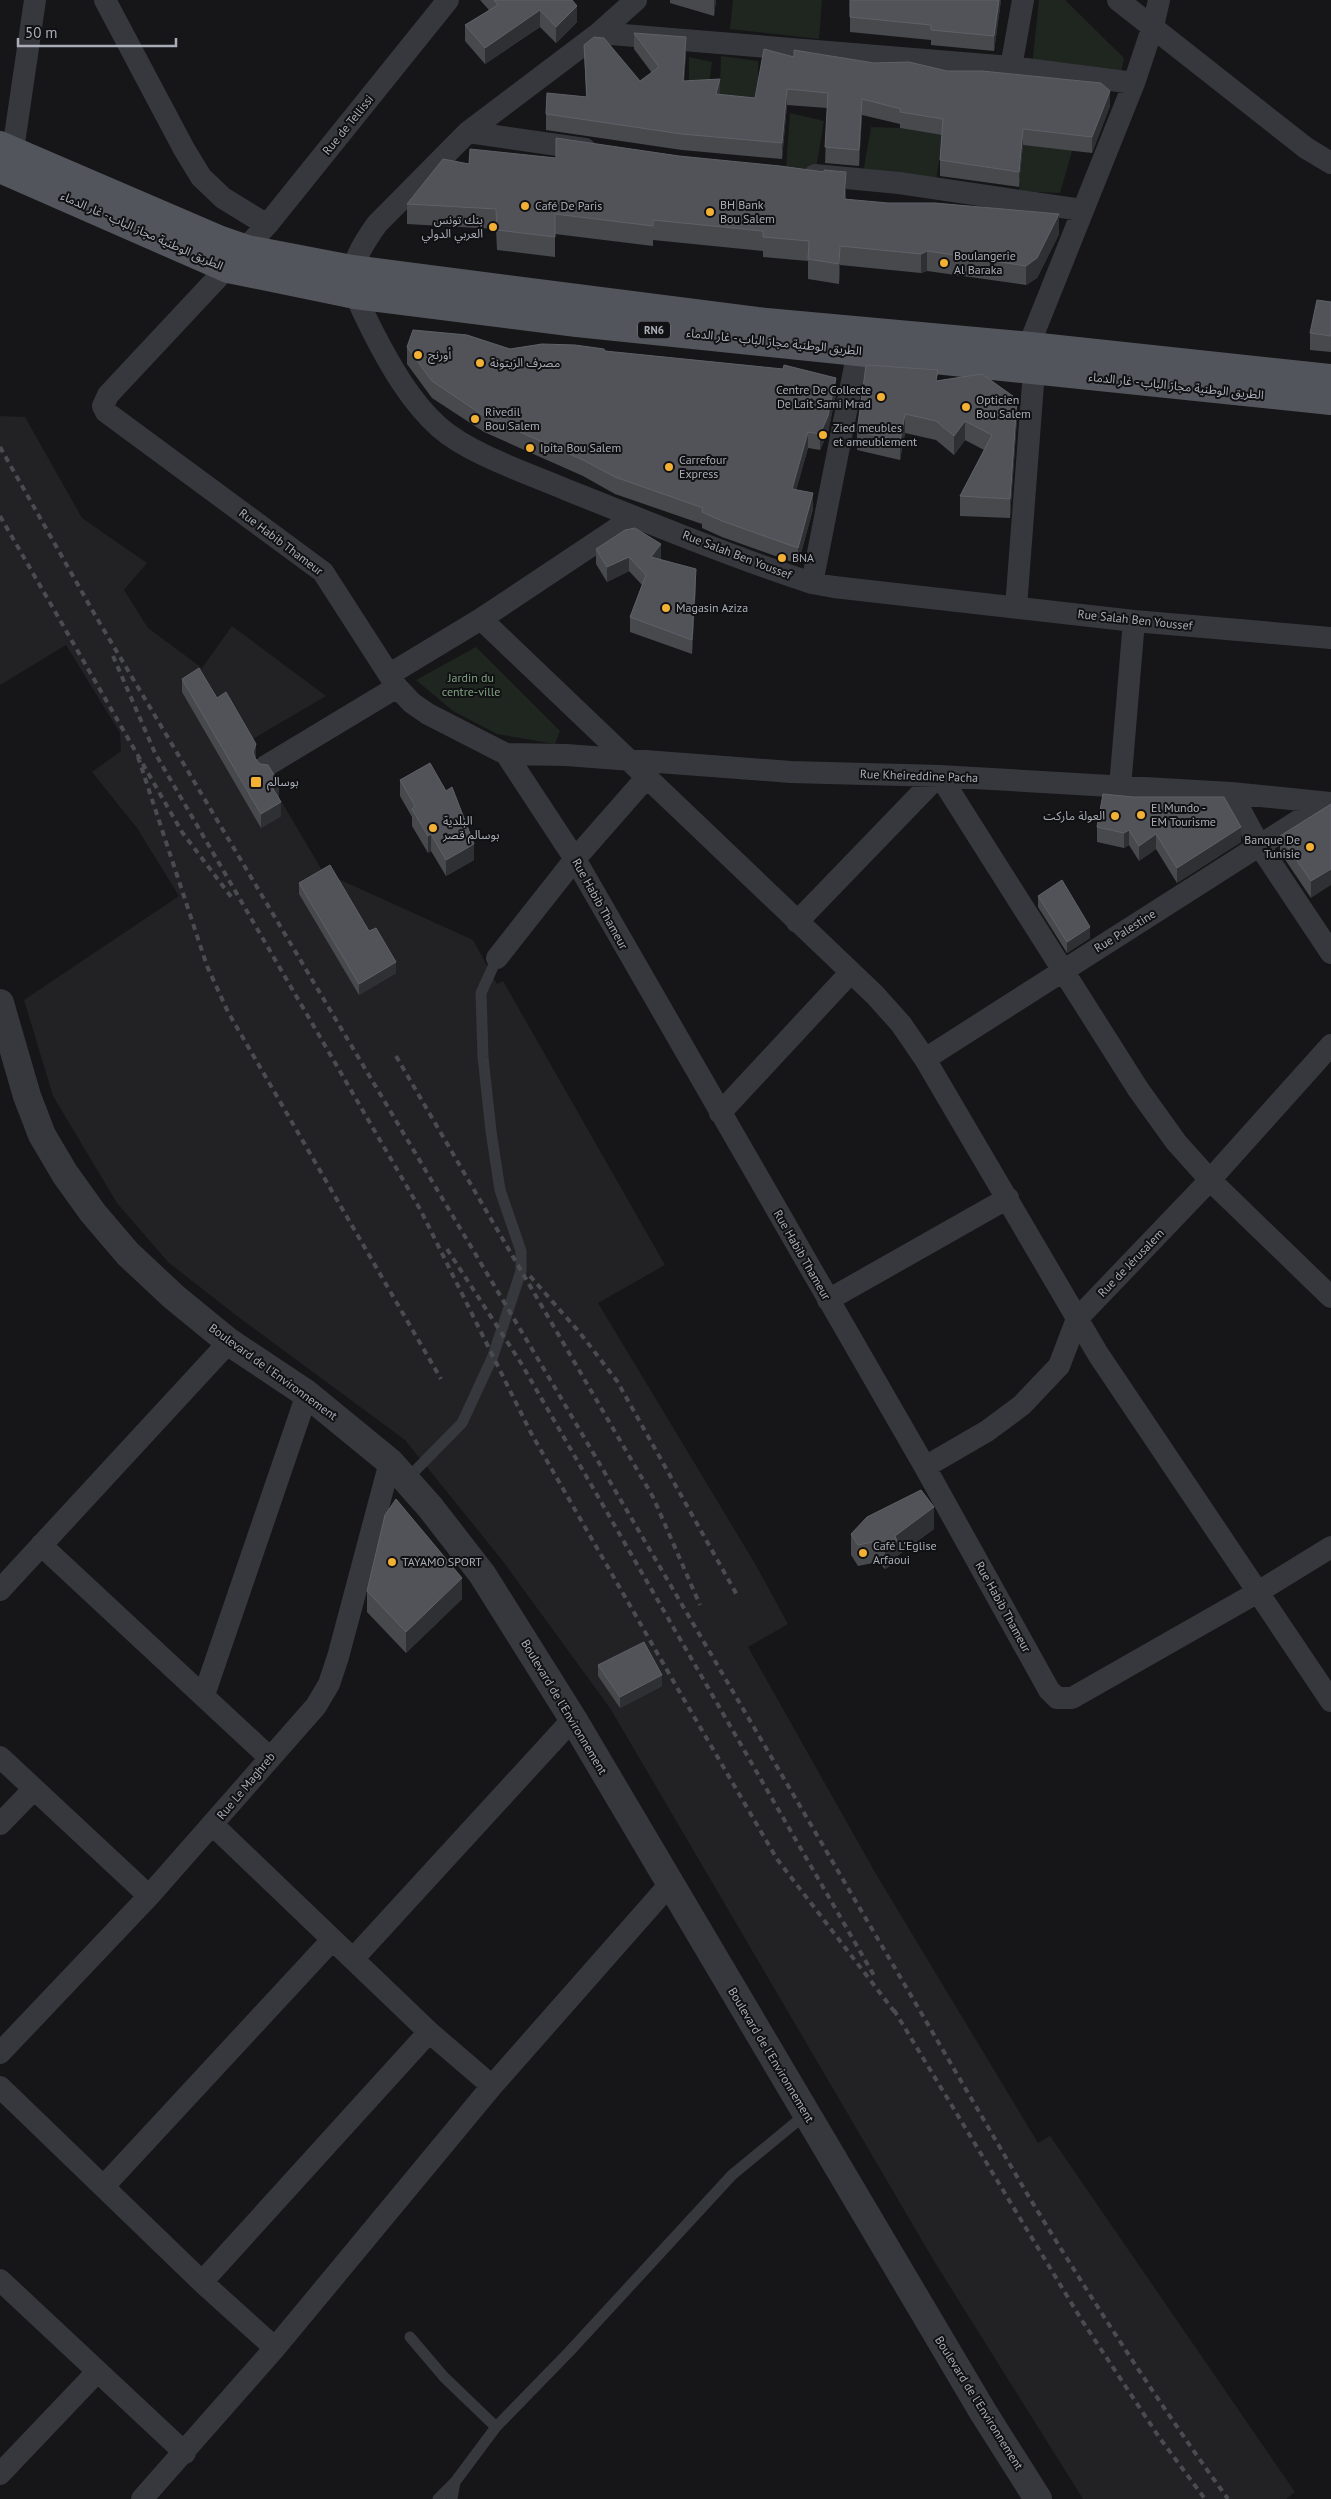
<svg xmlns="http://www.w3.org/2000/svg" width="1331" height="2499" font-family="'PT Sans','Noto Sans Arabic',sans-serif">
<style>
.built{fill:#222225}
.green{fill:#1e261f}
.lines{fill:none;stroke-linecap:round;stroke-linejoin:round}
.service{stroke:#37383d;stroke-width:11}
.minor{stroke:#37383d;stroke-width:22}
.tertiary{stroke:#37383d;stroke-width:28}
.primary{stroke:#53555c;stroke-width:28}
.rail{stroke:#4a4c52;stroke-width:4;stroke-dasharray:6 5;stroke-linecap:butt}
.wall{fill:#47494d}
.shaded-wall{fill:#2f3033}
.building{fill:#525359;stroke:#5f6168}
.poi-dot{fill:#f2b134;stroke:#111113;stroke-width:2}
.labels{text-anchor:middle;stroke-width:4;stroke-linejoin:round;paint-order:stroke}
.shield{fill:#111113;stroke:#7b7e86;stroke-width:1}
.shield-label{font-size:11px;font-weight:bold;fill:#a8adb8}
.street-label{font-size:12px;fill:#a8adb8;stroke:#111113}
.poi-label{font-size:12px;fill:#a8adb8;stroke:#111113;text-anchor:start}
.park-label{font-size:12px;fill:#7fa381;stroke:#111113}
</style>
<rect width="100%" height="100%" fill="#161618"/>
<path class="built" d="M0,416L25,417L82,518L147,563L124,590L148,628L202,668L232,626L326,696L239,747L256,758L323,872L473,940L497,984L503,981L665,1265L598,1303L754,1562L788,1624L748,1647L876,1874L1038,2143L1050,2136L1295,2492L1286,2499H1083L934,2261L610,1708L502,1560L405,1440L237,1316L168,1262L117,1203L53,1096L24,1000L179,896L137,828L92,772L121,751L120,733L66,645L0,685Z"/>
<path class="green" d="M733,0H822L819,39L730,29Z
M1039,0H1065L1124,58L1121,73L1032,66Z
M721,56L758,61V101L719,110Z
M689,57L712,62L708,92L689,93Z
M790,113L824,121L816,169H786Z
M871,127L900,128L943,135L936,181L863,173Z
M1023,145L1073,148L1060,193L1019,191Z
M476,647L560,731L555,744L497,734L453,711L416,680Z"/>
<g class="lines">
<path class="service" d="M406,1480L462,1423L493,1356L521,1271V1251L500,1190L491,1131L483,1057L481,993L497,958
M410,2337L444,2377L496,2427L569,2352L732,2175L806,2114
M438,2499L455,2482
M452,2499L455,2482L496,2427"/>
<path class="minor" d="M105,0L184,149L201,177L223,198L267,225
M448,0L267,225L108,395L103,406L106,412L323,572L397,687L412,703L428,714L506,754L575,859L925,1467L1049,1690L1057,1698H1072L1258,1592L1331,1547
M636,0L599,33L468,132L377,224C342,273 349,284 374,334C391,367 411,402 439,427C469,454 530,474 567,490C648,522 729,556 812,583L834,587L1134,621L1331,638
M1118,0L1306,148L1331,163
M599,33L1011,67L1134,83
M1011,67L1023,0
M468,132L585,149
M13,150L35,0
M815,175L899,183L1082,210
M812,583L858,351
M1016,607L1034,371L1031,346L1033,335L1134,83L1153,26L1159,0
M481,619L875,995L901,1024L925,1059L1098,1354L1331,1701
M390,674L481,619L634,517
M506,754L566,755L791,772L940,776L1231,793L1331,803
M266,766L397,687
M940,776L1138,1089L1176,1142L1210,1180L1331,1297
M1120,787L1134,621
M1231,793L1259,845L1331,953
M797,922L938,776
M497,958L575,859L646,778
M925,1059L1326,803
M720,1113L851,972
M828,1300L1008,1198
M925,1467L987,1431L1022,1405L1059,1366L1077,1319L1210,1180L1331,1045
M41,1545L270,1758
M0,1590L229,1342
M204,1695L307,1394
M0,1757L149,1896
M0,1824L33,1790
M213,1825L429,2032L492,2086
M353,1959L573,1719
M0,2053L149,1896L316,1706L329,1684L338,1657L390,1462
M0,2087L202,2282L275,2348
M104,2186L332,1940
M0,2280L185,2453
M202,2282L429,2032
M0,2474L97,2372
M142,2499L275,2348L492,2086L670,1884"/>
<path class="tertiary" d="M0,1003L27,1096L42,1135L65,1174L93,1213L128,1254L174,1297L229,1342L307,1394L390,1462L430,1507L482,1574L573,1719L983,2412L1038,2499"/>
<path class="primary" d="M0,145L221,240L247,249L352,269L757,321L1031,346L1331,378
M0,169L228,269L355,295L577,323L1331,401"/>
<path class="rail" d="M0,447L95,615L551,1381L1029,2197C1092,2300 1157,2401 1228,2499
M0,516L182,832L232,898
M113,656L155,753L420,1209L531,1433L675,1684L777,1859L897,2015
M138,757L207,966L228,1012L441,1379
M396,1056L653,1497L700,1605
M447,1249L521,1363L876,1979
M530,1276L580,1333L617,1381L737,1595
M894,2010L1081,2319L1159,2437L1205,2499"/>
</g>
<path class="wall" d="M480,0H572L577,22L556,43L540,27L485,64L465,41V25L489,10Z
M670,0H716L714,16L670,3Z
M850,0H1001L994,51L931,45V40L850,32Z
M634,33L686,53L684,81L720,95L755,98L794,57L874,63L947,71L1110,106L1092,153L1023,145L1019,187L940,176V160L942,135L900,128V124L862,115L859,166L825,163L827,108L787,105L782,159L682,150L546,130V114L586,97L584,45L640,81L652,73L634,49Z
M469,164L846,191V199L1059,234L1037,278L1026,285L927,271L921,273L840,265L839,284L808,279V261L763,257V251L653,240V246L555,234V257L497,250L496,229L407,224V204Z
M1331,302V352L1310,350V333Z
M407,347L605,351L836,394L828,432L820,450L808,448L796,490L813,509L798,564L722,537L702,528V524L615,494L583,476L484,432L432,398L407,364Z
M938,381L1017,418L1010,518L960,516V496L984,450L965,440L954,455L936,440L905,433L900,460L857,450V431Z
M596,549L661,559L660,560L696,584L692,654L630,632V617L642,585L629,571L607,582L596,564Z
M182,679L256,758L255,759L279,797H278L281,816L261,828L182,692Z
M400,780L474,860L446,876L431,851L428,853L412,826V817L400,796Z
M1331,804L1311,898L1280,852V836Z
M1097,827L1241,842L1177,883L1156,849L1139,861L1129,845L1124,848L1097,842Z
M299,883L369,931L396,973L359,995L299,894Z
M1038,896L1090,938L1067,953L1038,907Z
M934,1529L897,1556V1562L885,1569L878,1562L858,1566L851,1555V1534Z
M367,1591L462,1599L406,1653L367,1612Z
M598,1665L662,1686L620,1708L598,1676Z"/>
<path class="shaded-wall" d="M715,0H716L714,16V0Z
M999,0H1001L994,51V36Z
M577,6V22L556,43V27Z
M540,10V27L485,64V48Z
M686,37V53L683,96V81Z
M720,79V95L716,94Z
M787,89V105L782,159V143Z
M1110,91V106L1092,153V137Z
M862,99V115L859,166V150Z
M1023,129V145L1019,187V172Z
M846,172V191L844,219V199Z
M1059,214V234L1037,278L1026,285V266Z
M840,246V265L839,284V264Z
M927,251V271L921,273V254Z
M836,378V394L828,432L820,450V434Z
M1017,399V418L1010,518V499Z
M905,414V433L900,460V441Z
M965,421V440L954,455V436Z
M808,432V448L792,506V489Z
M813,493V509L798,564V548Z
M661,544V559L651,572V557Z
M629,557V571L607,582V567Z
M696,569V584L692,654V640Z
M256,744V758L253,766V752Z
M279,783V797L272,801V787Z
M281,802V816L261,828V814Z
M1241,827V842L1177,883V868Z
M1129,830V845L1124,848V833Z
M431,834V851L428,853V836Z
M1156,834V849L1139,861V846Z
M474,844V860L446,876V860Z
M1331,869V885L1311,898V881Z
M1090,927V938L1067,953V942Z
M396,962V973L359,995V984Z
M934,1507V1529L897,1556V1562L885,1569V1548L895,1536Z
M462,1578V1599L406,1653V1632Z
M662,1675V1686L620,1708V1697Z"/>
<path class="building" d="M494,0H572L577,6L556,27L540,10L485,48L465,25L498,5Z
M850,0H999L994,36L931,30V25L850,17Z
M634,33L686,37L683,81L720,79L716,94L755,98L764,49L794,57V50L874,63L909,62L947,71H982L1101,83L1110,91L1092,137L1023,129L1019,172L940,160L943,119L900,112L901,109L862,99L859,150L825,147L828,93L787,89L782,143L682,134L546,114L547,93L587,97L584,45L594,37L604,38L640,81L659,67Z
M556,138L679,156L780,166L824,172V170L846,172L844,199L888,203H935L1059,214L1037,258L1026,266L927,251L921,254L840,246L839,264L808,259L809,241L763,237V231L653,220V226L555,214V237L497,230L496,209L407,204L443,159L469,164L470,149L556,158Z
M1317,300L1331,302V336L1310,333Z
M413,330L467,335L510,349L542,344L575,345L604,349L605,351L783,369L784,365L836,378L828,416L820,434L808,432L792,489L813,493L798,548L722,521L702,512L703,508L615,477L583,460L484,416L432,381L407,347Z
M866,365L938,370L936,381L982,374L1017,399L1010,499L960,496L992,435L965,421L954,436L936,421L905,414L900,441L857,431Z
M635,528L661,544L651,557L696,569L692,640L630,617L646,575L629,557L607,567L596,549L625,530Z
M199,668L217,698L226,692L256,744L253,752L255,758L260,764L268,765L279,783L272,787L281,802L261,814L182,679Z
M430,763L446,791L452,787L474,844L446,860L431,834L428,836L412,809L415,806L400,780Z
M1103,794L1133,797H1224L1241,827L1177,868L1156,834L1139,846L1129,830L1124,833L1097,827Z
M1331,804V869L1311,881L1280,836Z
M330,865L369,931L376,928L396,962L359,984L299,883Z
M1062,880L1090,927L1067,942L1038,896Z
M921,1490L934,1507L895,1536L897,1541L885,1548L878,1541L858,1545L851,1534L867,1517Z
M396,1499L462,1578L406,1632L367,1591L385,1515Z
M644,1642L662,1675L620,1697L598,1665Z"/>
<g class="poi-dot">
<circle cx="525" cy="206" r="5"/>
<circle cx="710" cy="212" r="5"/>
<circle cx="493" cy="227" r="5"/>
<circle cx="944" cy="263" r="5"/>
<circle cx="418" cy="355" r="5"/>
<circle cx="480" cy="363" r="5"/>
<circle cx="881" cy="397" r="5"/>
<circle cx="966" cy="407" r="5"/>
<circle cx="475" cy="419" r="5"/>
<circle cx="823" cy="435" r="5"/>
<circle cx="530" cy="448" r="5"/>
<circle cx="669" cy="467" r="5"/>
<circle cx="782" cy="558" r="5"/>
<circle cx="666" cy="608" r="5"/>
<rect x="250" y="776" width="12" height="12" rx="2.5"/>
<circle cx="1141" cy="815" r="5"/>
<circle cx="1115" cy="816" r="5"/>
<circle cx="433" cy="828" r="5"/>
<circle cx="1310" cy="847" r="5"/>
<circle cx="863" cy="1553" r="5"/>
<circle cx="392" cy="1562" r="5"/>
</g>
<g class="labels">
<rect class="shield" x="638" y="321.5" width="32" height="17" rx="4"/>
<g class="shield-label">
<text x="654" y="334">RN6</text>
</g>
<g class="street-label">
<text transform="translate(348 125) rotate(-51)" y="4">Rue de Tellissi</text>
<text transform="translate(142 231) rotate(24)" y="4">الطريق الوطنية مجاز الباب - غار الدماء</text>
<text transform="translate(774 342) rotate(6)" y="4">الطريق الوطنية مجاز الباب - غار الدماء</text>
<text transform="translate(1176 386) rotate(6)" y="4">الطريق الوطنية مجاز الباب - غار الدماء</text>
<text transform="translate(281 542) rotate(37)" y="4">Rue Habib Thameur</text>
<text transform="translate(737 555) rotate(21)" y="4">Rue Salah Ben Youssef</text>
<text transform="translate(1135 620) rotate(6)" y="4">Rue Salah Ben Youssef</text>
<text transform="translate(919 776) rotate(2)" y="4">Rue Kheireddine Pacha</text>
<text transform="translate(600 904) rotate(61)" y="4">Rue Habib Thameur</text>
<text transform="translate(1125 931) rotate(-32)" y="4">Rue Palestine</text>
<text transform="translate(802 1255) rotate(60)" y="4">Rue Habib Thameur</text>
<text transform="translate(1131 1263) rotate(-46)" y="4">Rue de Jérusalem</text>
<text transform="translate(273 1372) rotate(36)" y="4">Boulevard de l'Environnement</text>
<text transform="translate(1003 1607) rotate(61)" y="4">Rue Habib Thameur</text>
<text transform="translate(564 1707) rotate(59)" y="4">Boulevard de l'Environnement</text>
<text transform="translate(246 1786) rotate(-50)" y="4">Rue Le Maghreb</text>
<text transform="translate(771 2055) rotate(59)" y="4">Boulevard de l'Environnement</text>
<text transform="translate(979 2403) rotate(58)" y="4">Boulevard de l'Environnement</text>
</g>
<g class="poi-label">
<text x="720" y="209">BH Bank<tspan x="720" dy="14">Bou Salem</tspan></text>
<text x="535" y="210">Café De Paris</text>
<text x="483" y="224" text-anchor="end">بنك تونس<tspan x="483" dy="14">العربي الدولي</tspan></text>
<text x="954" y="260">Boulangerie<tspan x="954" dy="14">Al Baraka</tspan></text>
<text x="428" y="359">أورنج</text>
<text x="490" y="367">مصرف الزيتونة</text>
<text x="871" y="394" text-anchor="end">Centre De Collecte<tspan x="871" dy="14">De Lait Sami Mrad</tspan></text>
<text x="976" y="404">Opticien<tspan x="976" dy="14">Bou Salem</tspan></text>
<text x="485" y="416">Rivedil<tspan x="485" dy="14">Bou Salem</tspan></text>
<text x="833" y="432">Zied meubles<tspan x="833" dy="14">et ameublement</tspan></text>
<text x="540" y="452">Ipita Bou Salem</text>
<text x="679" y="464">Carrefour<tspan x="679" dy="14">Express</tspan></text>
<text x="792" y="562">BNA</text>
<text x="676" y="612">Magasin Aziza</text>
<text x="267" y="786">بوسالم</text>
<text x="1151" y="812">El Mundo -<tspan x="1151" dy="14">EM Tourisme</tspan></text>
<text x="1105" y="820" text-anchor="end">العولة ماركت</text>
<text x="443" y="825">البلدية<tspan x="443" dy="14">بوسالم قصر</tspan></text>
<text x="1300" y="844" text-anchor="end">Banque De<tspan x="1300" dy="14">Tunisie</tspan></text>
<text x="873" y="1550">Café L'Eglise<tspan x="873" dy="14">Arfaoui</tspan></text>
<text x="402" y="1566">TAYAMO SPORT</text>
</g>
<g class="park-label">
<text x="471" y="682">Jardin du<tspan x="471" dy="14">centre-ville</tspan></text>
</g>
</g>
<path d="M18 38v8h158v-8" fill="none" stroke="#a8adb8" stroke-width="2.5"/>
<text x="25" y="38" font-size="15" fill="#a8adb8" stroke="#111113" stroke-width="4" paint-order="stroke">50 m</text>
</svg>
